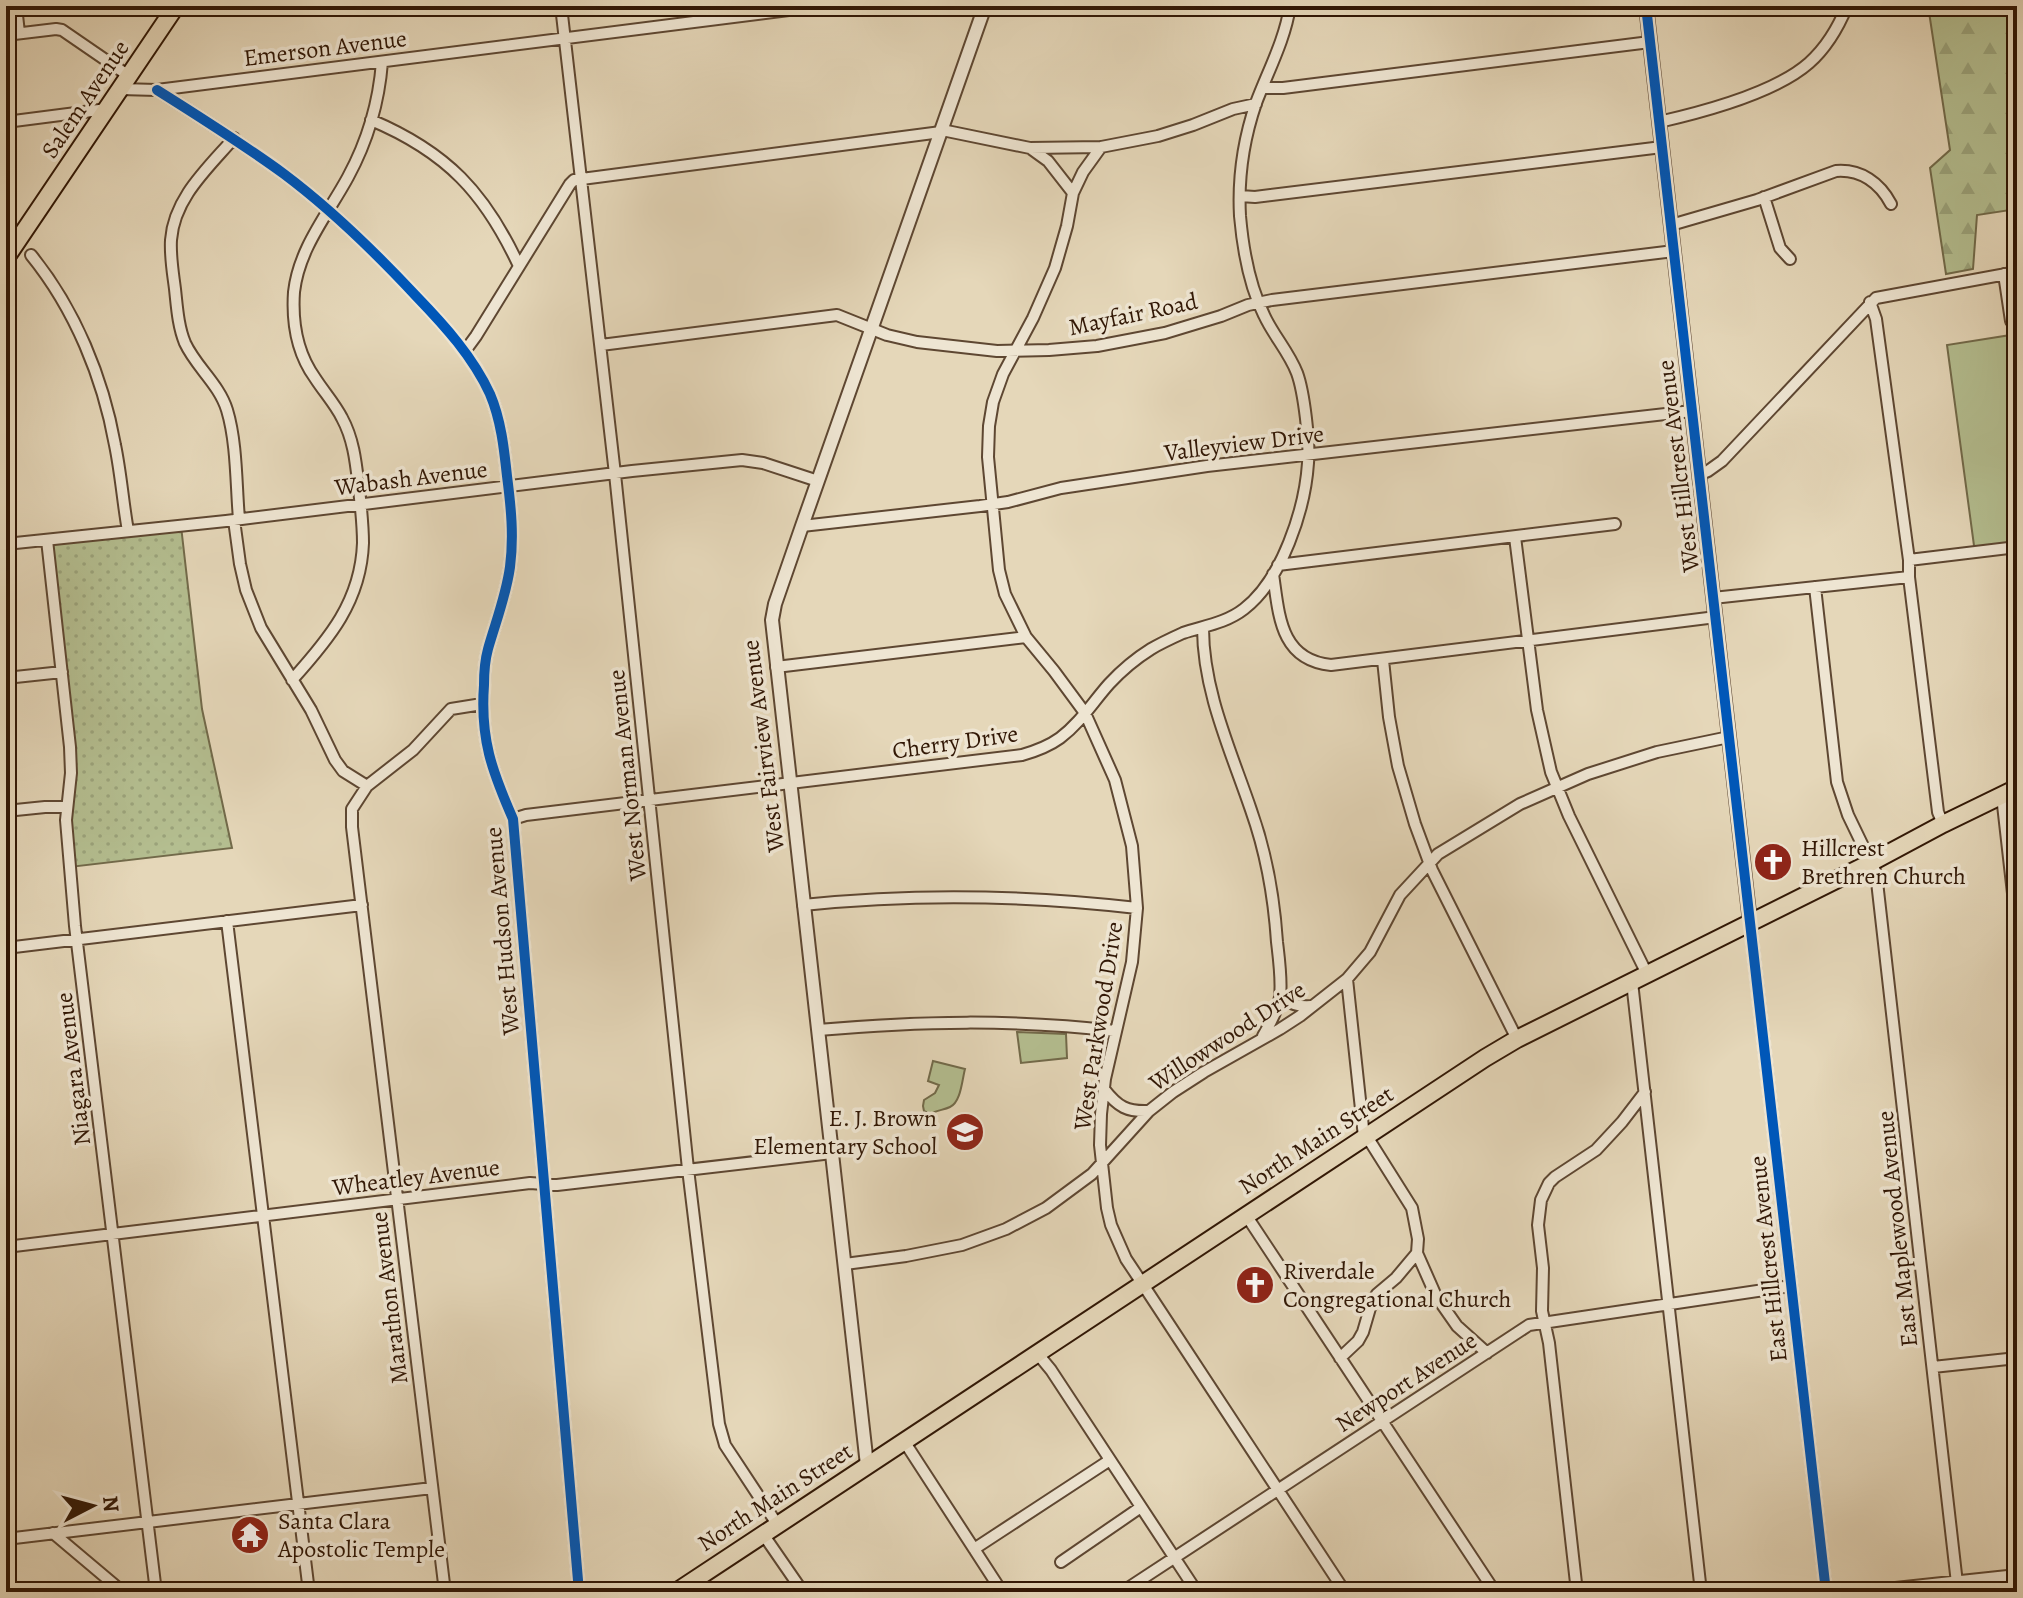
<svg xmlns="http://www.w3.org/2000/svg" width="2023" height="1598" font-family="Alegreya,serif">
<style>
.grass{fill:url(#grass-dots);stroke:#726a4a;stroke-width:2}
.forest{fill:url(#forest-firs);stroke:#726a4a;stroke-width:2}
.park{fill:#b4be90;stroke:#726a4a;stroke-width:2}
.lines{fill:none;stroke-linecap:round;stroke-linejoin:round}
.minor-casing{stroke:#5e4732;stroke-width:14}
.tertiary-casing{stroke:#5e4732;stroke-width:16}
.primary-casing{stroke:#311705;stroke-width:20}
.minor{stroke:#eee5d2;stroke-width:10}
.tertiary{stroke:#eee5d2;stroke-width:12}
.primary{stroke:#e5d7b9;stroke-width:16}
.cycleway-casing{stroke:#eee5d2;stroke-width:15}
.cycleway{stroke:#0057b8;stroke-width:10}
.labels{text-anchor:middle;stroke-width:7;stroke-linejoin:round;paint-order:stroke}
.street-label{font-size:24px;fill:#311705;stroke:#eee5d2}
.poi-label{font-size:24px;fill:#311705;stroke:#eee5d2;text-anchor:start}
</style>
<defs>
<pattern id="grass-dots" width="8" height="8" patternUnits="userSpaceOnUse" patternTransform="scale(2)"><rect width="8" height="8" fill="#b4be90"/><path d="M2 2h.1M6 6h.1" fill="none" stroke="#9ba37b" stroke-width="1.8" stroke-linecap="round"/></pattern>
<pattern id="forest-firs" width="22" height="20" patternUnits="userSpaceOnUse" patternTransform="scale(2)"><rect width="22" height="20" fill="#b4be90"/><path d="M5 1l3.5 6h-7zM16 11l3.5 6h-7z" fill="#9ba37b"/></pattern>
</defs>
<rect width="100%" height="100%" fill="#e5d7b9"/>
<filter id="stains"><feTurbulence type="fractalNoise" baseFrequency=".0025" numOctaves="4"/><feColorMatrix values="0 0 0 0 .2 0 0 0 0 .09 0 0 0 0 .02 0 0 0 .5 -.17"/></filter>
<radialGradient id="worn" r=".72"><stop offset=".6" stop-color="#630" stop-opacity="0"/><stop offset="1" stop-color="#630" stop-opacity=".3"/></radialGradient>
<path class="grass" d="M181,526L202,709L232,848L70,867L69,789L47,540Z"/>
<path class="forest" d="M1935,6H2017V209L1977,215L1973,269L1946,274L1930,168L1950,150L1929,12Z"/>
<path class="park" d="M2017,334V547L1975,553L1947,345Z
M1017,1032L1066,1034L1067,1058L1021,1063Z
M933,1061L965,1069C962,1080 961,1102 950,1107C944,1110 937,1110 930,1114L924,1111L923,1106L924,1100L935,1093L939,1085L928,1081Z"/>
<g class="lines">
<g class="minor-casing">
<path id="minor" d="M16,6L19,33
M561,6L615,474L688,1169L719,1424L725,1445L777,1524
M6,35L56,29L62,30L129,76
M1262,88H1283L1650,42
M120,89L157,90L820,6
M157,90C200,117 243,144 284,174C332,210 376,253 417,297C445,326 473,357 490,394C501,420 504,448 507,476C511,507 514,536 510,567C506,596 496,621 488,649C485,660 484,673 484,685C480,739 492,771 513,819L579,1592
M371,120C447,152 485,193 519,266
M6,122L107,109
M1659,122C1703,112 1775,93 1809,63C1827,47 1838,28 1847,6
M942,130L1030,148L1101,147L1158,136L1193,125L1233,109L1256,104
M234,138C208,168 174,198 171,240C170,257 173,273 175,289C177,307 178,326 185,343C196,367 219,384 227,410C237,443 236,485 239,519
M1101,147L1083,172L1073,193L1067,226L1055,268L1033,318L1003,374L993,402L989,426L988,457L999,570L1005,594L1026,637L1054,671L1085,713L1115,780L1132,846L1137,908L1132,962L1105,1079L1101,1114L1100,1145L1107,1208L1111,1225L1126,1259L1142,1283L1345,1592
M1030,148L1048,161L1073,193
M1240,196L1255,197L1662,147
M1764,197L1780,248L1790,259
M1671,225L1757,200L1836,171C1861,169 1880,183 1891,204
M31,255C75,309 103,378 115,445C121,474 123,503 128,531
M2004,274L2011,321
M1870,302L1876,319L1909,560V577L1938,812L1943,824
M601,345L837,315L887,335L917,342L997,351L1049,350L1097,346L1165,333L1221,316L1248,305L1272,300L1674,251
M465,351L476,336L570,184L574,180L941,132
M1699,475L1708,471L1722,461L1876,298L2017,272
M234,520L240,564L246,590L261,628L311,710L335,760L343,771L367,786
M802,526L980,506L1008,502L1061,488L1207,466L1692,411
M1515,537L1537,710L1551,772L1569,816L1647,974
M47,540L70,747L71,773L66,820L75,926L156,1592
M6,544L226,521L632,471L742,460L763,463L818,481
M1909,560L2017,547
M1278,565L1615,524
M1273,574C1279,615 1280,660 1331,665L1716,617
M1815,587L1837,782L1848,815L1876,873L1958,1592
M1713,598L1909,577
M1203,628C1203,691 1231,751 1251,810C1266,852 1274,897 1277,942C1279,959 1282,980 1280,997C1278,1010 1270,1024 1263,1036
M1383,660L1389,717L1398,766L1415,824L1432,870L1517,1039
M776,667L1026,637
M6,678L62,672
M292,680C329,639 361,601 363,543C363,525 361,507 359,489C356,464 354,440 342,418C335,404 324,392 315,378C297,353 292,322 294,292C299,248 328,214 348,177C367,142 379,101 382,62
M2002,796L2017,929
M6,811L45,807H66
M513,819L526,815L1022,755C1036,751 1049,746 1060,738C1080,723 1093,702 1109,684C1121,671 1135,659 1151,649C1161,643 1172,638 1183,633C1204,626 1226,623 1244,609C1282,580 1305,509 1308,463C1310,443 1304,392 1297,373C1289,352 1273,335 1264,315C1249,285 1243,250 1240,216C1238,179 1244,138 1256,103C1268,71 1285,40 1290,6
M803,905C916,893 1025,895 1137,908
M227,921L309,1592
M1750,922L1826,1592
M6,948L362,905
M1347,979L1364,1137
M1632,982L1701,1592
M1280,996C1291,1004 1298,1007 1311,1006
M818,1030C920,1021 1014,1019 1116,1031
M1104,1089C1118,1107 1127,1112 1149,1111
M1366,1135L1412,1208L1418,1239L1417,1253L1436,1296L1457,1326L1487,1353
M1246,1215L1495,1592
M6,1247L530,1183L557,1185L832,1153
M845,1264L906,1256L962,1245L1006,1229L1046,1208L1092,1174L1149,1111L1173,1092L1204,1072L1280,1029L1300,1016L1347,979L1370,952L1400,895L1438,854L1520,804L1588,774L1657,752L1729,737
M1037,1353L1051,1370L1197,1592
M1340,1358L1358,1341L1363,1332L1370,1308L1377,1294L1396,1278L1417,1253
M1933,1367L2017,1358
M904,1441L1002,1592
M6,1526L8,1539
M53,1533L123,1592
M763,1534L803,1592
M6,1539L432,1488
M974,1549L1110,1460
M1061,1562L1141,1507
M445,1592L352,827V809L367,786L413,750L451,709L482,704
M1122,1592L1529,1325L1791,1286
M1577,1592L1549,1343L1542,1311L1543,1268L1538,1225L1541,1200L1549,1183L1555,1177L1596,1150L1622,1122L1645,1092
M1858,1592L2017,1575"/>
</g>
<g class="tertiary-casing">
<path id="tertiary" d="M1646,6L1750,922
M867,1465L772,620L775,604L802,526L985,6"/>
</g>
<g class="primary-casing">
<path id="primary" d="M6,258L176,6
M676,1592L1485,1058L1517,1039L1872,862L1943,824L2017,788"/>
</g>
<use href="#minor" class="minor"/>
<use href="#tertiary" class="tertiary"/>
<use href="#primary" class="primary"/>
<g class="cycleway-casing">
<path id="cycleway" d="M1646,6L1826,1592
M157,90C200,117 243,144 284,174C332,210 376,253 417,297C445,326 473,357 490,394C501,420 504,448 507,476C511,507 514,536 510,567C506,596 496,621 488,649C485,660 484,673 484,685C480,739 492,771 513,819L579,1592"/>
</g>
<use href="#cycleway" class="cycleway"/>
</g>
<defs>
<g id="church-disc" transform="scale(2)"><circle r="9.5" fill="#8f2418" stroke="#eee5d2"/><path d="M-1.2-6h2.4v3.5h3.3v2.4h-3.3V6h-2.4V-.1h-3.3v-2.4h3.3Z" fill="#fff"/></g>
<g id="school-disc" transform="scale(2)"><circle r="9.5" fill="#8f2418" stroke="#eee5d2"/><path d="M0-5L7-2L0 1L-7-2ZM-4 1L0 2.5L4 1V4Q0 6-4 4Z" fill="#fff"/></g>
<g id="temple-disc" transform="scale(2)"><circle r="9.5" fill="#8f2418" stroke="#eee5d2"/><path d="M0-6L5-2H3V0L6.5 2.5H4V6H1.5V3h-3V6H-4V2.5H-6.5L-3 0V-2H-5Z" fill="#fff"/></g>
</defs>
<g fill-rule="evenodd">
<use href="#church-disc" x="1773" y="862"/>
<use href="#school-disc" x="965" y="1132"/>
<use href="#church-disc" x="1255" y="1285"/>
<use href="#temple-disc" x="250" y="1535"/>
</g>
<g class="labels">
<g class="street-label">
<text transform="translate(325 48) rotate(-7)" y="8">Emerson Avenue</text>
<text transform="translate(85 99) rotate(-56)" y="8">Salem Avenue</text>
<text transform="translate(1133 314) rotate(-12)" y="8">Mayfair Road</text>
<text transform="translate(1244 443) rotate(-7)" y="8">Valleyview Drive</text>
<text transform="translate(1678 466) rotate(-97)" y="8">West Hillcrest Avenue</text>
<text transform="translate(411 478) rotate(-7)" y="8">Wabash Avenue</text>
<text transform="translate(955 742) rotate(-8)" y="8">Cherry Drive</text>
<text transform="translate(763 746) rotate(-97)" y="8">West Fairview Avenue</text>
<text transform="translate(627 775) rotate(-96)" y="8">West Norman Avenue</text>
<text transform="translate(502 931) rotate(-95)" y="8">West Hudson Avenue</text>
<text transform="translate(1098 1026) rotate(-81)" y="8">West Parkwood Drive</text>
<text transform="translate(1227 1036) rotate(-33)" y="8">Willowwood Drive</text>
<text transform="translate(73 1069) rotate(-97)" y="8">Niagara Avenue</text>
<text transform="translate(1316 1140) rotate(-33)" y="8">North Main Street</text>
<text transform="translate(416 1177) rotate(-7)" y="8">Wheatley Avenue</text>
<text transform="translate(1897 1229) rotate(-96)" y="8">East Maplewood Avenue</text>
<text transform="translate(1768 1259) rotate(-96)" y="8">East Hillcrest Avenue</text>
<text transform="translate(389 1298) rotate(-97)" y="8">Marathon Avenue</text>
<text transform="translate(1406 1382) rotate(-33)" y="8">Newport Avenue</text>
<text transform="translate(775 1497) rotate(-33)" y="8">North Main Street</text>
</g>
<g class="poi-label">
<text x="1801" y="856">Hillcrest<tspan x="1801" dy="28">Brethren Church</tspan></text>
<text x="937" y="1126" text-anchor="end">E. J. Brown<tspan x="937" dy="28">Elementary School</tspan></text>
<text x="1283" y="1279">Riverdale<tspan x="1283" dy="28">Congregational Church</tspan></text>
<text x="278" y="1529">Santa Clara<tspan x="278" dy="28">Apostolic Temple</tspan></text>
</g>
</g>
<rect width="2023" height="1598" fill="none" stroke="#e5d7b9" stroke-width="32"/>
<rect x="8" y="8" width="2007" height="1582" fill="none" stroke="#311705" stroke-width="4"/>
<rect x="16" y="16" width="1991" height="1566" fill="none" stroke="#311705" stroke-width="2"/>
<g transform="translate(92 1506) rotate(84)" stroke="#eee5d2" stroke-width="6" paint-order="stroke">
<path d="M0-6L14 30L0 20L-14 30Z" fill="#311705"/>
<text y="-12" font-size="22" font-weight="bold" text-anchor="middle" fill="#311705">N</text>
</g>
<rect width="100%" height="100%" filter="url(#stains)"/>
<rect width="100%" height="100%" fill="url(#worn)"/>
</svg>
